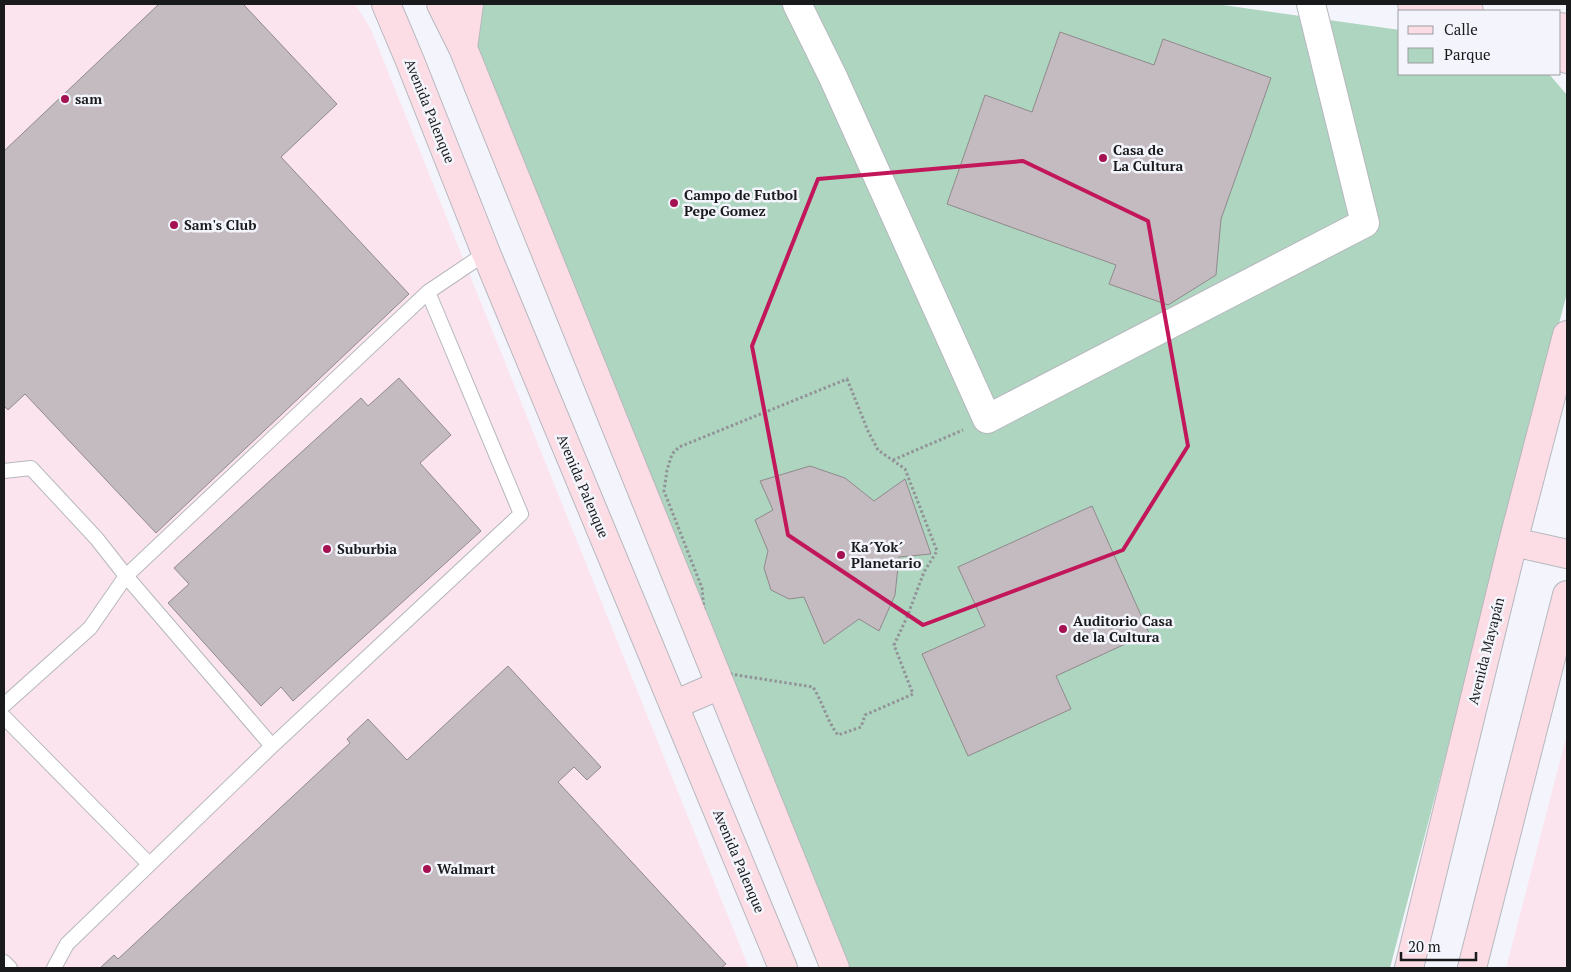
<svg xmlns="http://www.w3.org/2000/svg" width="1571" height="972" font-family="'PT Serif',serif">
<style>
.commercial{fill:#fce4ee}
.green{fill:#aed5bf}
.building{fill:#c3bbbf;stroke:#90898d}
.lines{fill:none;stroke-linecap:round;stroke-linejoin:round}
.lane-casing{stroke:#b6b8be;stroke-width:16}
.street-casing{stroke:#b6b8be;stroke-width:30}
.secondary-casing{stroke:#b6b8be;stroke-width:30}
.path{stroke:#929398;stroke-width:3;stroke-dasharray:2.5 2.5;stroke-linecap:butt}
.lane{stroke:#fff;stroke-width:14}
.street{stroke:#fff;stroke-width:28}
.secondary{stroke:#fcdde5;stroke-width:28}
.marked{fill:none;stroke:#c2185b;stroke-width:4;stroke-linejoin:round}
.poi-dot{fill:#a41252;stroke:#f4f5fc;stroke-width:2}
.labels{text-anchor:middle;stroke-width:5;stroke-linejoin:round;paint-order:stroke}
.poi-label{font-size:14px;font-weight:bold;fill:#191a1c;stroke:#f4f5fc;text-anchor:start}
.street-label{font-size:14px;fill:#191a1c;stroke:#f4f5fc}
</style>
<rect width="100%" height="100%" fill="#f4f5fc"/>
<path class="commercial" d="M4,4H355L370,27L749,968H4Z
M1567,734V968H1506Z"/>
<path class="green" d="M482,4H1216L1400,30V74H1549L1567,95V293L1390,968H831L472,70L478,11Z"/>
<path class="building" d="M159,4H243L337,104L281,157L409,294L156,533L25,394L8,410L4,406V151Z
M1060,32L1154,65L1163,39L1271,78L1221,219L1216,275L1168,305L1109,284L1116,265L947,204L985,95L1032,112Z
M399,378L451,435L420,463L481,531L293,701L281,687L261,706L168,603L189,584L174,568L361,398L368,406Z
M810,466L845,478L874,501L905,479L931,554L899,557L895,595L879,631L859,619L824,644L804,597L789,599L771,590L764,568L768,551L755,520L773,510L760,481Z
M1092,506L1149,633L1056,676L1071,709L968,756L922,654L985,626L958,567Z
M508,666L601,767L587,780L574,767L558,782L726,964L721,968H100L114,955L118,959L350,743L347,739L368,719L407,760Z"/>
<g class="lines">
<g class="lane-casing">
<path id="lane" d="M4,471L31,468L97,539L126,576L272,746
M4,705L90,628L126,576L428,292L486,253
M4,717L149,864
M4,962L10,968
M54,968L67,944L272,746L521,514L428,292"/>
</g>
<g class="street-casing">
<path id="street" d="M797,4L833,77L987,419L1365,223L1311,4"/>
</g>
<g class="secondary-casing">
<path id="secondary" d="M386,4L410,61L486,253L783,968
M441,4L463,48L835,968
M1412,4L1469,11
M1560,27L1567,28
M463,48L469,4
M1560,51L1567,59
M1513,542L1567,554
M674,705L720,685
M1409,968L1513,542L1567,335
M1472,968L1567,595"/>
</g>
<path class="path" d="M847,379L868,431L878,450L905,469L937,551L924,572L907,617L894,645L913,694L865,715L861,727L838,735C827,721 823,703 813,687L724,673L705,621L702,588L664,491L667,470L672,454L679,447Z
M893,460L963,430"/>
<use href="#lane" class="lane"/>
<use href="#street" class="street"/>
<use href="#secondary" class="secondary"/>
</g>
<path class="marked" d="M1023,161L1148,221L1188,446L1123,550L923,625L788,535L752,346L818,179Z"/>
<g class="poi-dot">
<circle cx="65" cy="99" r="5"/>
<circle cx="1103" cy="158" r="5"/>
<circle cx="674" cy="203" r="5"/>
<circle cx="174" cy="225" r="5"/>
<circle cx="327" cy="549" r="5"/>
<circle cx="841" cy="555" r="5"/>
<circle cx="1063" cy="629" r="5"/>
<circle cx="427" cy="869" r="5"/>
</g>
<g class="labels">
<g class="poi-label">
<text x="75" y="104">sam</text>
<text x="1113" y="155">Casa de<tspan x="1113" dy="16">La Cultura</tspan></text>
<text x="684" y="200">Campo de Futbol<tspan x="684" dy="16">Pepe Gomez</tspan></text>
<text x="184" y="230">Sam's Club</text>
<text x="851" y="552">Ka´Yok´<tspan x="851" dy="16">Planetario</tspan></text>
<text x="337" y="554">Suburbia</text>
<text x="1073" y="626">Auditorio Casa<tspan x="1073" dy="16">de la Cultura</tspan></text>
<text x="437" y="874">Walmart</text>
</g>
<g class="street-label">
<text transform="translate(430 111) rotate(68)" y="5">Avenida Palenque</text>
<text transform="translate(583 486) rotate(67)" y="5">Avenida Palenque</text>
<text transform="translate(1486 651) rotate(-76)" y="5">Avenida Mayapán</text>
<text transform="translate(739 861) rotate(67)" y="5">Avenida Palenque</text>
</g>
</g>
<rect width="1571" height="972" fill="none" stroke="#191a1c" stroke-width="10"/>
<rect x="1398" y="10" width="162" height="65" fill="#f4f5fc" stroke="#9c9da2"/>
<rect x="1408" y="26" width="25" height="8" fill="#fcdde5" stroke="#9c9da2"/>
<text x="1444" y="35" font-size="15" fill="#191a1c">Calle</text>
<rect x="1408" y="48" width="25" height="15" fill="#aed5bf" stroke="#9c9da2"/>
<text x="1444" y="60" font-size="15" fill="#191a1c">Parque</text>
<path d="M1401 952v8h75v-8" fill="none" stroke="#191a1c" stroke-width="2.5"/>
<text x="1408" y="952" font-size="15" fill="#191a1c" stroke="#f4f5fc" stroke-width="4" paint-order="stroke">20 m</text>
</svg>
